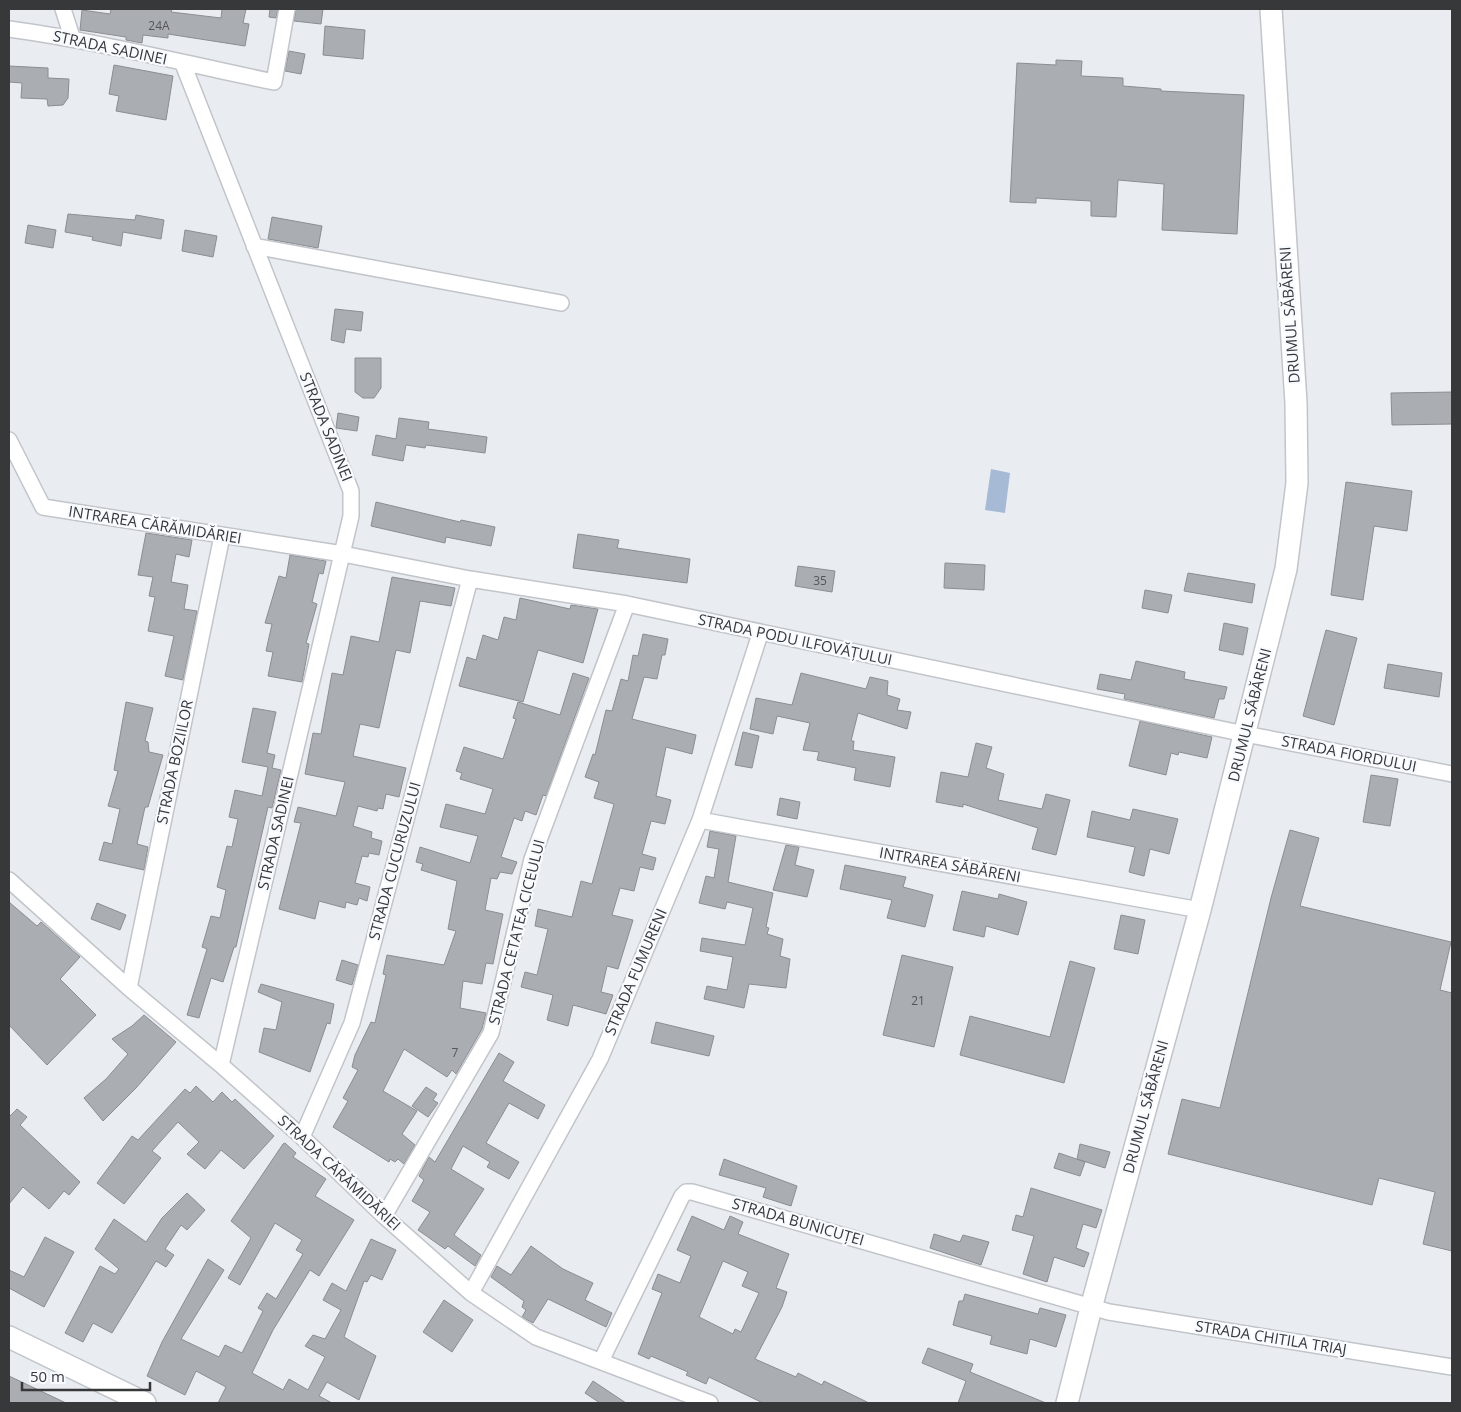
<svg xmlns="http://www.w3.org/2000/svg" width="1461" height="1412" font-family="'Open Sans',sans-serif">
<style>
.water{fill:#a6bad5}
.building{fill:#aaaeb3;stroke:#8a8d92;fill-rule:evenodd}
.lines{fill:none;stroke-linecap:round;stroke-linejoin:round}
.street-casing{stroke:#c1c5ca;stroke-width:18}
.secondary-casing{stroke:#c1c5ca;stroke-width:24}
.street{stroke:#fff;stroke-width:15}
.secondary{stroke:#fff;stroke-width:21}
.labels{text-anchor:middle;stroke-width:4.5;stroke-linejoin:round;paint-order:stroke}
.number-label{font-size:12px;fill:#545658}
.street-label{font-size:15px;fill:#37383a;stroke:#f7fafe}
</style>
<rect width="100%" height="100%" fill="#e9edf2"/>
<path class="water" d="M991,469L1010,473L1005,513L985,510Z"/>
<path class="building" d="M111,9H172L171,12L221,18L222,9H246L243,23L249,24L245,46L168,34V38L143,35L142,43L126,40V37L80,30L82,10L110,14Z
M270,9H278L276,18L269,17Z
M296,9H323L321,24L294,21Z
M325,26L365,30L363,59L323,55Z
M289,51L305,54L301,74L285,71Z
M1056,60L1082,61L1081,76L1123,78V86L1161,89V91L1244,95L1237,234L1162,230L1164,184L1118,180L1116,217L1091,216V201L1036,198V203L1010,202L1017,63L1056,65Z
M114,65L173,76L166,120L116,111L119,96L109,94Z
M9,66L48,68V78L69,79L68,98L63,105L48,106L47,99L21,98L22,83L9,82Z
M68,214L135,220L136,215L164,220L161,239L123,232L121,246L92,240L93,237L65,232Z
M272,217L322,226L318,248L268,239Z
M28,225L56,230L53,248L25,243Z
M185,230L217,236L213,257L182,251Z
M335,309L363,312L361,331L346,329L344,343L331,340Z
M355,358H381V388L374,398H363L355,392Z
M1452,392V424L1392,425L1391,393Z
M338,413L359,417L357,431L336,428Z
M399,418L429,422L428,429L487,437L485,453L426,445L425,448L406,445L403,461L372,455L376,435L396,439Z
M1346,482L1412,491L1407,531L1374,526L1363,600L1331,595Z
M376,502L460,522L461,520L495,527L491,546L446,537L445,543L371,526Z
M146,533L192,540L189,557L176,554L171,582L188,585L184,609L197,611L183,680L165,676L174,636L148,631L155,597L149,596L153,577L138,575Z
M578,534L619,540L617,548L690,559L687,583L573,568Z
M290,555L326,561L323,574L319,573L312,602L317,604L306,643L309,644L302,682L268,676L273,652L266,651L272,624L265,623L279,576L286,578Z
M945,563L985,565L984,590L944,588Z
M798,566L835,571L832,592L795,586Z
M1188,573L1255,584L1252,603L1184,591Z
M392,577L455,588L451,606L420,601L410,653L396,650L379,728L360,724L353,756L406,768L399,797L386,794L383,809L378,808L377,811L358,806L353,826L372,832L371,838L382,841L379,855L369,853L368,857L362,856L355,883L370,887L367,901L359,898L357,905L346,902L345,908L319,901L315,919L279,909L301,823L294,822L298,807L336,816L345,782L305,774L313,733L321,734L332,673L343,675L351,636L379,642Z
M1145,590L1172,595L1168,613L1142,608Z
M520,598L570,609L571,605L598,609L583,663L538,650L523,702L459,686L467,657L476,660L483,635L498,640L504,617L516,620Z
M1224,623L1248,628L1243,655L1219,650Z
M1326,630L1357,638L1334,725L1303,716Z
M643,634L668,639L665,655H662L657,679L644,677L632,719L696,735L692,754L666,747L656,796L671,800L665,824L651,821L642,854L656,858L653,870L640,867L634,891L620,888L612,915L633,920L618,969L607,966L601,992L613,995L606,1014L573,1005L568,1026L547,1020L553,995L521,987L525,972L537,975L548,929L535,926L538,909L572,917L581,881L592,884L614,804L594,798L599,782L585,777L593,754L595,755L606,710L612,711L621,679L628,681L633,655L638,656Z
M1136,661L1185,672L1184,679L1227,687L1224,699H1219L1214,718L1124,699L1125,694L1097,689L1100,674L1131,680Z
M1388,664L1442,673L1439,697L1384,688Z
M573,673L589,678L546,796L543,795L536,815L525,811L522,821L514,818L501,857L517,862L512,874L500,872L497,879L491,878L485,910L503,914L493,964L486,963L482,984L463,981L460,1008L486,1013L482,1029L456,1074L452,1070L447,1077L404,1049L383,1091L417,1111L402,1134L415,1145L404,1164L398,1159L395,1162L390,1159L389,1162L333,1127L348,1101L343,1098L358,1070L352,1067L355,1055L371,1022L375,1023L386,975L383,974L387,955L444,965L456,931L448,929L457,881L421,870L423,864L416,862L420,847L470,863L478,836L440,827L446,804L485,814L493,789L460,779L462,773L456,771L464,747L503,759L516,719L513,718L518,702L560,715Z
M801,673L866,689L870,677L888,681L887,695L900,699L897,710L911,712L907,729L858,713L851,741H854L853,750L895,757L890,787L854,780L856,768L817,760L819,752L803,750L810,723L777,716L773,734L750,729L756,698L792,705Z
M126,702L153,708L145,741L148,742L149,752L163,755L148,807H145L137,844L148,847L144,870L99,860L104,842L112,844L120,809L108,806L118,771L114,770Z
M253,708L276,712L267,753L275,755L272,768L281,770L272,808L268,807L236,947H234L223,982L211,978L199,1018L187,1015L207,949L202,947L211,916L220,918L226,890L217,887L227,846L232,847L238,819L229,817L235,790L262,796L268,767L242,762Z
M1140,721L1212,737L1207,758L1179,752L1178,755L1171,753L1166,775L1129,766Z
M743,732L759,736L752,768L735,765Z
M976,743L992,747L986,768L1004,774L998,800L1042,809L1046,794L1070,800L1056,855L1032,849L1038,828L963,804V807L936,802L941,772L968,777Z
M1371,775L1398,779L1390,826L1363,822Z
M780,798L800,802L797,819L777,815Z
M1133,809L1178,819L1169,854L1150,849L1144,876L1129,872L1135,847L1087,837L1092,811L1130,820Z
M1290,830L1319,838L1300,906L1451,942L1440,990L1452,993V1251L1423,1244L1435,1192L1379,1178L1372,1205L1168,1154L1182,1099L1220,1108L1271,898Z
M710,831L736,836L728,882L773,893L766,927L769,928L767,934L783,939L780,956L790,959L786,988L749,984L744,1008L704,999L707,986L727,990L733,957L700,951L702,938L745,945L753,908L727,902L725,909L699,903L706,876L714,878L719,849L707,847Z
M786,845L799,847L795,865L814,870L807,897L773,890Z
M845,865L906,877L903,887L933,895L925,927L887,918L892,900L840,889Z
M962,891L998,899L999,894L1027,902L1018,935L986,926L984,937L953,930Z
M9,902L37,926L41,922L80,957L60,979L96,1015L47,1065L9,1025Z
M97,903L126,915L120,930L91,919Z
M1121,915L1145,920L1138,954L1114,949Z
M902,955L953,967L934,1047L883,1035Z
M342,960L358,965L352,985L336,980Z
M1070,961L1095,968L1064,1083L960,1055L970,1016L1050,1037Z
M261,984L334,1004L330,1024L327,1023L310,1072L259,1052L264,1028L276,1030L282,1002L258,992Z
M144,1015L176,1042L136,1088L103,1121L84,1098L106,1079L128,1054L112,1039L132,1026Z
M656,1022L714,1036L709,1056L651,1043Z
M499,1053L514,1062L503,1081L545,1105L538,1119L509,1103L486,1143L519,1162L509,1179L487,1167L490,1162L463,1146L451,1169L484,1189L454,1235L481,1255L475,1266L448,1246L445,1249L418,1230L430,1212L412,1201L424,1180L419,1176L429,1157L435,1162Z
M196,1086L213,1102L222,1092L232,1102L235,1099L274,1136L244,1169L221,1150L205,1169L187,1154L199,1142L178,1122L152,1151L161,1158L124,1204L97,1183L132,1136L138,1140L185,1089L190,1093Z
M426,1087L437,1094L433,1100L438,1103L428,1117L412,1106Z
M17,1109L27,1117L20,1125L80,1182L69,1195L64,1191L49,1209L23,1187L9,1204V1114L10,1116Z
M285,1143L296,1153L293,1157L326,1179L315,1196L354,1220L319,1276L310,1270L273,1330L252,1373L283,1390L289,1379L308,1390L325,1357L305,1346L313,1335L325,1339L341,1310L323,1300L332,1283L346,1291L371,1239L396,1250L382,1280L371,1275L367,1282L364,1281L344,1337L376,1356L359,1400L327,1382L319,1396L332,1403H218L226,1387L196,1371L185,1395L147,1376L162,1342L208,1259L224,1270L181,1339L219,1357L225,1345L242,1353L263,1311L258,1308L267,1293L276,1299L303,1254L296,1250L302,1240L275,1223L240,1285L228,1278L251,1238L231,1221L283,1144Z
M1080,1144L1110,1152L1105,1168L1077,1159Z
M1059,1153L1085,1162L1080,1176L1054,1168Z
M724,1159L797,1186L791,1206L763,1197L766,1188L719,1175Z
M1031,1188L1102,1210L1096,1228L1083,1224L1076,1248L1089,1253L1084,1267L1054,1257L1047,1282L1023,1274L1034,1236L1012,1230L1016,1215L1023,1217Z
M187,1193L205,1210L187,1230L181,1225L165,1249L174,1255L166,1267L156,1261L112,1333L93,1323L83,1342L65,1333L100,1266L115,1274L119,1269L95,1249L114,1219L146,1242L162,1218Z
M692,1216L724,1230L730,1216L743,1222L738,1234L789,1254L776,1288L787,1292L782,1307L755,1359L796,1377L798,1373L822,1385L824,1381L869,1403H763L709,1377L706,1384L686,1375L688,1372L651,1356L649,1359L638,1354L662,1293L652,1289L658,1274L680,1283L691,1256L677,1250ZM723,1261L748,1272L742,1286L759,1293L741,1332L735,1329L733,1334L699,1317Z
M934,1234L960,1242L963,1235L989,1242L981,1265L930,1248Z
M45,1237L74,1252L44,1307L9,1288V1270L24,1277Z
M531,1246L563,1269L593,1283L585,1300L612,1313L606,1327L548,1299L533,1323L522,1317L526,1310L522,1307L524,1301L491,1277L497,1266L511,1275Z
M965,1294L1038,1314L1040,1308L1066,1315L1056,1347L1030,1339L1027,1354L990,1344L992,1336L953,1325L959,1301H963Z
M444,1300L473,1320L452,1352L423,1332Z
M928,1348L973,1364L970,1372L1046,1403H958L966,1381L922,1363Z
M9,1376L66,1403H9Z
M593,1381L626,1403H600L585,1393Z"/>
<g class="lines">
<g class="street-casing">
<path id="street" d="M63,9L72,37
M9,29C98,41 186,64 274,82L287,9
M183,64L351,491V516L221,1065
M254,246L561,303
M9,440L43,507L343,554L470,579L627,604L1245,734L1452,774
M700,820L1200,910
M9,880L129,988L221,1065L302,1137L384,1216L471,1293L536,1337L710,1403
M129,988L222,536
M302,1137L352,1023L470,579
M384,1216L491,1033L532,859L627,604
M471,1293L600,1059L700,820L760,634
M601,1361L682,1196L686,1192H692L1109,1312L1452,1367"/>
</g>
<g class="secondary-casing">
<path id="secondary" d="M9,1337L145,1403
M1067,1403L1091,1308L1200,910L1286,569L1297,483L1296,403L1271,9"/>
</g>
<use href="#street" class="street"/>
<use href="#secondary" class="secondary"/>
</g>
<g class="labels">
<g class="number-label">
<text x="159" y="30">24A</text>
<text x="820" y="585">35</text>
<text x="918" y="1005">21</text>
<text x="455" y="1057">7</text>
</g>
<g class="street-label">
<text transform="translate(110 48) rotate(12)" y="5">STRADA SADINEI</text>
<text transform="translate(1290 315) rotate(-94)" y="5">DRUMUL SĂBĂRENI</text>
<text transform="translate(326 427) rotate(68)" y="5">STRADA SADINEI</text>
<text transform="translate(155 525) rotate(9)" y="5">INTRAREA CĂRĂMIDĂRIEI</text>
<text transform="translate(795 640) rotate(12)" y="5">STRADA PODU ILFOVĂȚULUI</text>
<text transform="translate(1250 715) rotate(-76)" y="5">DRUMUL SĂBĂRENI</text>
<text transform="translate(1349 754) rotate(11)" y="5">STRADA FIORDULUI</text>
<text transform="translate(175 762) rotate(-78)" y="5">STRADA BOZIILOR</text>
<text transform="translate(276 833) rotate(-77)" y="5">STRADA SADINEI</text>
<text transform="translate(395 861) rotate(-75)" y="5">STRADA CUCURUZULUI</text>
<text transform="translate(950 865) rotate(10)" y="5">INTRAREA SĂBĂRENI</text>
<text transform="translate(517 932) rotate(-76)" y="5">STRADA CETATEA CICEULUI</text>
<text transform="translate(636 972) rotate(-67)" y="5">STRADA FUMURENI</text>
<text transform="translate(1146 1107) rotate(-75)" y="5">DRUMUL SĂBĂRENI</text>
<text transform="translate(339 1173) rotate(43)" y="5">STRADA CĂRĂMIDĂRIEI</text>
<text transform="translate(798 1222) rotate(16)" y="5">STRADA BUNICUȚEI</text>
<text transform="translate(1271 1338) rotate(9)" y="5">STRADA CHITILA TRIAJ</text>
</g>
</g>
<rect width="1461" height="1412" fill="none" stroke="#37383a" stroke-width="20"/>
<path d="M22 1382v8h128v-8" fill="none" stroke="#37383a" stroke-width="2.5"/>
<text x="30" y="1382" font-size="15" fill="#37383a" stroke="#f7fafe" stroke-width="4" paint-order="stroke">50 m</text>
</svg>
